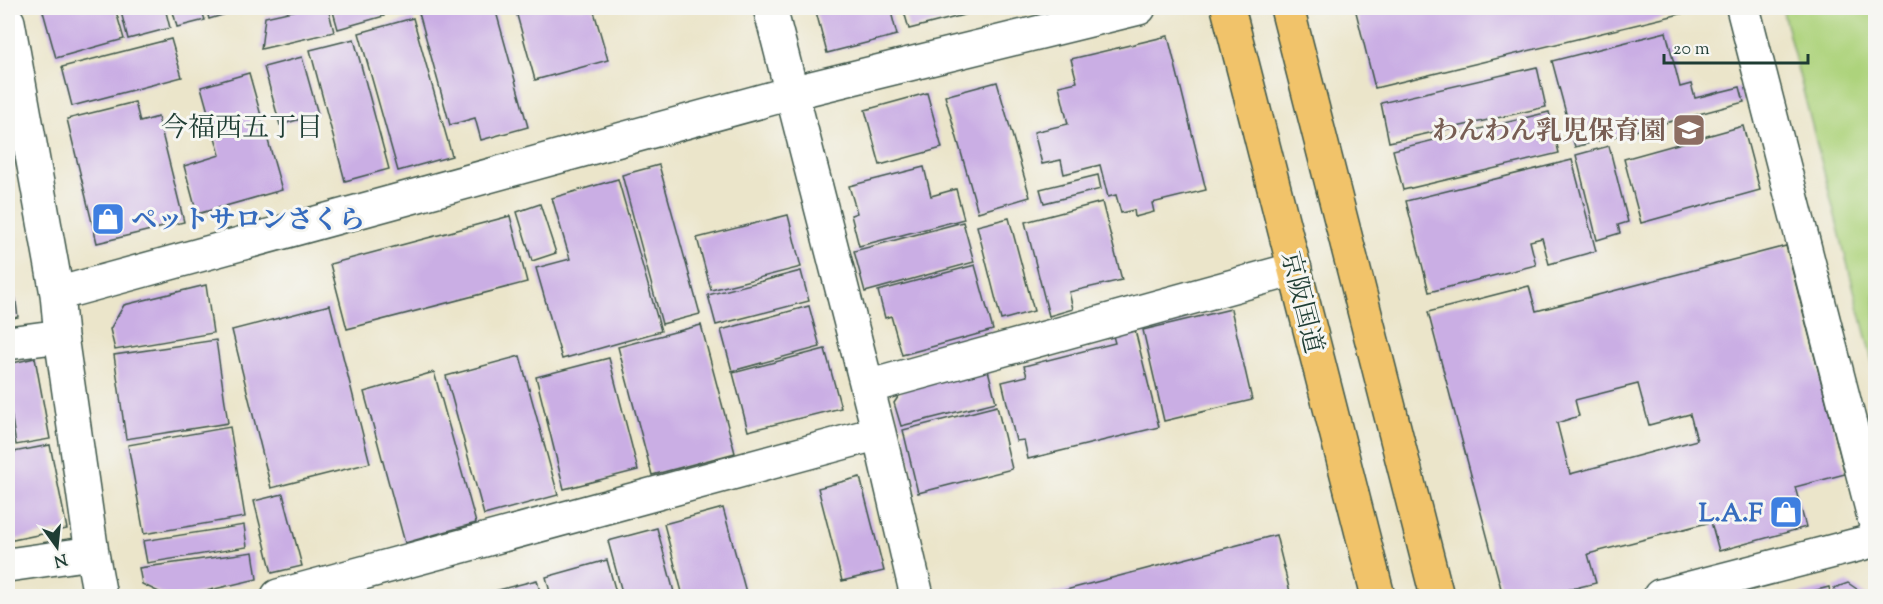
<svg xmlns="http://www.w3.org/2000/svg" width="1883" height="604" font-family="'Sorts Mill Goudy','Noto Serif JP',serif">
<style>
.green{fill:#add37c;stroke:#668858;stroke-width:1.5}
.building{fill:#caaee4;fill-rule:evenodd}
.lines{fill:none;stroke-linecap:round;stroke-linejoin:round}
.minor-casing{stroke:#3e564a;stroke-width:36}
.trunk-casing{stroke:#3e564a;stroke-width:36}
.minor{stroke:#fff;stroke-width:33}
.trunk{stroke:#f1c36a;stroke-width:33}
.labels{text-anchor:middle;stroke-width:6;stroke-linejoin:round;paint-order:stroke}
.education-label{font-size:26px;font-weight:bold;fill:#785e54;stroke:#f6f6f2;text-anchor:end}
.shop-label{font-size:26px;font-weight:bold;fill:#366cbe;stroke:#f6f6f2;text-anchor:start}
.street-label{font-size:26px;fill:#1f3d34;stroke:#f6f6f2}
.neighbourhood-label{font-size:27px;fill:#1f3d34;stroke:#f6f6f2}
</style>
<rect width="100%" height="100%" fill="#f6f6f2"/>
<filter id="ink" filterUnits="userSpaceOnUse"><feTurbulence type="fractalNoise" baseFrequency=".0167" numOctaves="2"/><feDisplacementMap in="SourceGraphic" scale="12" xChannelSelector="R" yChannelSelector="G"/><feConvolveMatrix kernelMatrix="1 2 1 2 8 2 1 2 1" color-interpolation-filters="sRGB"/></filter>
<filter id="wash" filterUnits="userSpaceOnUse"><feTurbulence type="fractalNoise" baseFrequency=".008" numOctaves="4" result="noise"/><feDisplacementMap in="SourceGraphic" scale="24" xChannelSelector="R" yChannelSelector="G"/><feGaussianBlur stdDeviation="1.35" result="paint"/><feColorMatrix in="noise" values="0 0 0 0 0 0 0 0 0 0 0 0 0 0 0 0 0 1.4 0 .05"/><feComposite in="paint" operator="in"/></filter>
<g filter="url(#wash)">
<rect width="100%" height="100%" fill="#ebe5ca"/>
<path class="green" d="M1782,8H1875V372Z"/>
<g id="blocks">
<path class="building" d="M42,8H115L124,39L56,58Z
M120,8H165L170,28L128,39Z
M172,8H201L205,20L177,27Z
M206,8H236V11L209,19Z
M306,8H328L334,32L261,49L265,17Z
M332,8H382L384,16L338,29Z
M438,8H495L528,127L481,140L475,118L450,125L419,13Z
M515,8H593L608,60L535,80Z
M815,8H890L897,35L827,53Z
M903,8H991L909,29Z
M1355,8H1705L1375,88Z
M413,18L452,156L398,171L359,33Z
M1666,32L1680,87L1691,84L1695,98L1740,87L1744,102L1575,147L1552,61Z
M1168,36L1206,190L1152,203L1154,212L1135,217L1134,210L1121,213L1116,195L1108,197L1100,165L1064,174L1061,160L1042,164L1034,132L1068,124L1059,86L1077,82L1071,59Z
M171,39L182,77L72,106L62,67Z
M354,39L389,169L345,181L310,50Z
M302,57L318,114L280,125L264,67Z
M1537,67L1546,107L1389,142L1381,103Z
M249,73L282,190L197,214L184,166L220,155L201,87Z
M997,82L1030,197L978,212L945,96Z
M927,93L942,148L880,165L865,110Z
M135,102L140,122L158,117L184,222L97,243L67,119Z
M1549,112L1559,153L1403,190L1393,150Z
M1743,126L1760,190L1641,223L1624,159Z
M1609,146L1628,222L1618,225L1620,233L1597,240L1576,155Z
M1572,160L1596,251L1549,264L1542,238L1530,241L1536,265L1429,292L1406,201Z
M659,165L700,314L662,324L622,175Z
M924,167L931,196L956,189L964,219L859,246L851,215L857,213L849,186Z
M1098,175L1101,189L1044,203L1040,189Z
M618,179L661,331L562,359L536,268L570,259L552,198Z
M1102,202L1122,280L1069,292L1073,309L1049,316L1025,222Z
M540,204L556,253L532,261L517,212Z
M788,215L801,267L711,290L697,238Z
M510,216L527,282L347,329L330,264Z
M1009,218L1034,311L1001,320L977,226Z
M963,222L974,262L865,292L854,251Z
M1786,246L1845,474L1795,487L1806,527L1719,551L1711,522L1588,554L1596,583L1542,596H1503L1428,312L1529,286L1536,311ZM1638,384L1649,425L1690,414L1697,440L1570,474L1557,423L1579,416L1575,400Z
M8,253H9L18,317L8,319Z
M975,265L993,330L902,355L891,316L885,318L878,291Z
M801,271L809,301L716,325L708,295Z
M206,285L213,333L115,350L110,329L124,305Z
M330,305L370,463L271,488L232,330Z
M809,306L820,347L732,371L721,330Z
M1231,309L1252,400L1164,421L1143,330Z
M701,325L735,453L652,475L618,347Z
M1135,330L1159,427L1028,459L1024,440L1016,441L1002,382L1027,376L1024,366L1115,343L1113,336Z
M216,340L228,423L126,439L114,355Z
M825,349L841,408L748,431L733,373Z
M520,356L558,495L484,515L446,376Z
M35,358L50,439L16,445L8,392V364Z
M609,358L638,470L564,489L536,377Z
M987,366L996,402L901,426L894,403L905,387Z
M434,372L476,523L405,543L364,392Z
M997,406L1012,469L918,493L903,430Z
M230,427L245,517L144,534L128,445Z
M50,445L67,529L8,541V453Z
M860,477L884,571L842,581L818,488Z
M283,494L302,566L272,573L254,501Z
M723,508L747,596H683L664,524Z
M244,525L247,547L147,563L143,541Z
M657,528L675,596H623L608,541Z
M1276,535L1291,596H1043Z
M253,552L257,579L185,596H167L142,584L139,568Z
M607,560L617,596H551L546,577Z
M537,580L541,596H475Z
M1848,583L1867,596H1836L1834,588Z
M1829,587L1831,596H1793Z"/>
</g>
</g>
<g filter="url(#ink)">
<use href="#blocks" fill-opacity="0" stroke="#3e564a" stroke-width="1.5"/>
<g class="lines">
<g class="minor-casing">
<path id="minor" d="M770,8L879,433L917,596
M1743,8L1876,525
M8,22L57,294L61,336L92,553L100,596
M57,294L791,93L1139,8
M8,343L61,336
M867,387L1295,269
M8,565L92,553
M278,596L879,433
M1660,596L1876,540"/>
</g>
<g class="trunk-casing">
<path id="trunk" d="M1228,8L1378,596
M1287,8L1437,596"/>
</g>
<use href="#minor" class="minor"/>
<use href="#trunk" class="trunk"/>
</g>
</g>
<defs>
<g id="school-square" transform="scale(1.725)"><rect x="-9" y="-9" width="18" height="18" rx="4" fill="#8d6e63" stroke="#f6f6f2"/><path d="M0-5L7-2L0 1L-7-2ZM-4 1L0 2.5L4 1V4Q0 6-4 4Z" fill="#fff"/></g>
<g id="shop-square" transform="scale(1.725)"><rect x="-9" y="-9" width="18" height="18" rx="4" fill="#3f7fe0" stroke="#f6f6f2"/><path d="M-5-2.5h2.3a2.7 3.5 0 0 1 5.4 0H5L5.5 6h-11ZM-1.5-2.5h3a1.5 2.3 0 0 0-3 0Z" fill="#fff"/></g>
</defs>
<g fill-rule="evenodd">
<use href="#school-square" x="1689" y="130"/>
<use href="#shop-square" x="108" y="219"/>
<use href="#shop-square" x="1786" y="512"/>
</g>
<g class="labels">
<g class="education-label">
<text x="1666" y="139">わんわん乳児保育園</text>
</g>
<g class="shop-label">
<text x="131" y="228">ペットサロンさくら</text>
<text x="1763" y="521" text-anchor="end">L.A.F</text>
</g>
<g class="street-label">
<text transform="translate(1303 302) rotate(76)" y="9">京阪国道</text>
</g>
<g class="neighbourhood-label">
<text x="242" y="136">今福西五丁目</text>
</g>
</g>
<rect width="1883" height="604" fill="none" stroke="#f6f6f2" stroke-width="30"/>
<g transform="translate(57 547) rotate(165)" stroke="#f6f6f2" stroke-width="4.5" paint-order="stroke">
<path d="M0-4.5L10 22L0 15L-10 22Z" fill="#1f3d34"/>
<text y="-9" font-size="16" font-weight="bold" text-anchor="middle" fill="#1f3d34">N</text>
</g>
<path d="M1664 54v9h144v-9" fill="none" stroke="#1f3d34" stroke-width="3"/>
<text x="1673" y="54" font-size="18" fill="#1f3d34" stroke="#f6f6f2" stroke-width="4.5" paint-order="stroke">20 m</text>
</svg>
